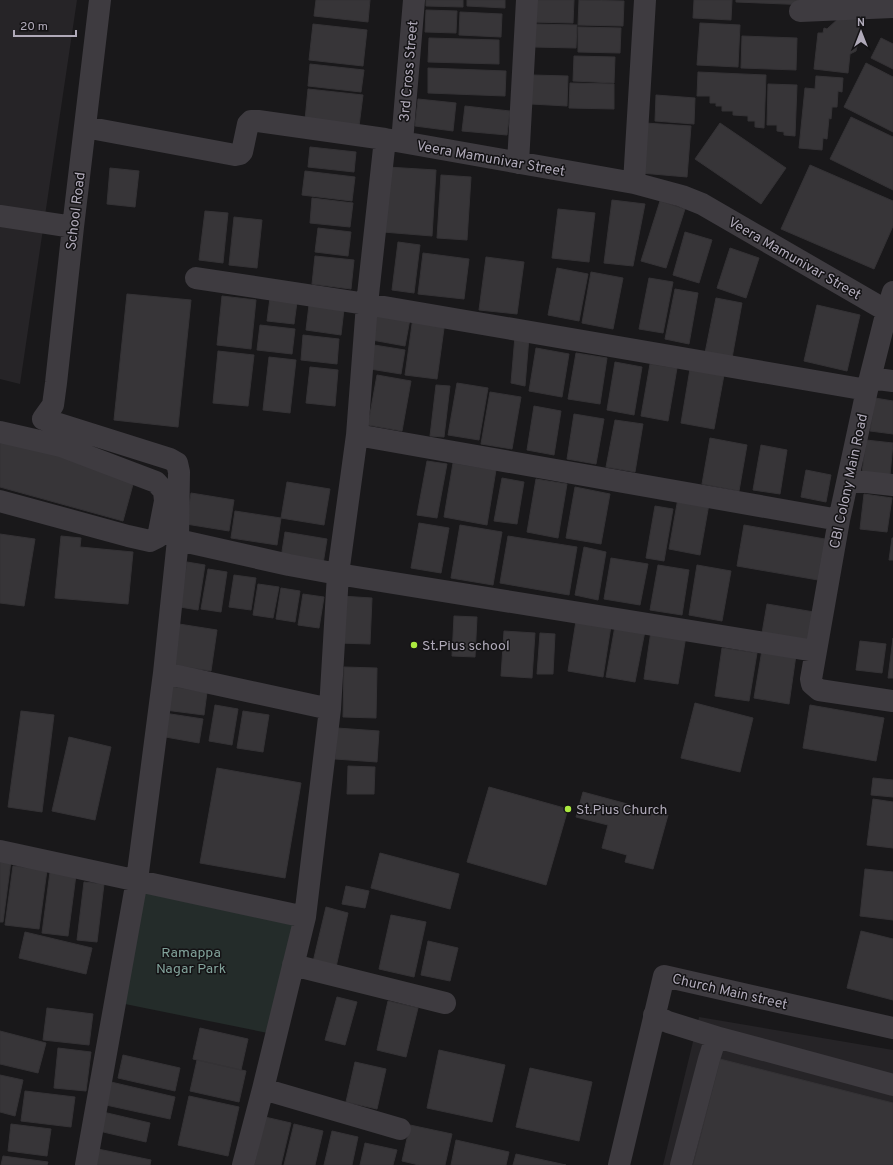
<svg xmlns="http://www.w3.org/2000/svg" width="893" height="1165" font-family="Overpass,sans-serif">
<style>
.built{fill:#262427}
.green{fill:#242c2a}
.building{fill:#373538;stroke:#343235}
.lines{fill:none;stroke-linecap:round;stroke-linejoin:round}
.minor{stroke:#3e3b40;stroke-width:22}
.poi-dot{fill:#abea3f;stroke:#141315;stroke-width:1.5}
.labels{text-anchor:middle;stroke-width:3;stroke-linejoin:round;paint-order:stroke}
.street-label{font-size:14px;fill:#b0aab9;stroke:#141315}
.poi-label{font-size:14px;fill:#b0aab9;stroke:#141315;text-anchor:start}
.park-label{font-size:14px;fill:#82a39b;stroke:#141315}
</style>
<rect width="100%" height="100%" fill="#19181a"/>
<path class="built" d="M0,0H77L20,384L0,379Z
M699,1017L893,1050V1165H663Z"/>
<path class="green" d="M145,893L293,925L268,1033L125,1004Z"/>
<path class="building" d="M316,0H370L368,22L314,16Z
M426,0H463V7L426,6Z
M467,0H505V8L467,6Z
M531,0H574L573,23L530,22Z
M579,0L624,1L623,26L578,25Z
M694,0H732L731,20L693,18Z
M736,0H809V5L736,2Z
M426,10L457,11L456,33L425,32Z
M460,12L502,14L501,37L459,35Z
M840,17L863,20L856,51L850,54L848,73L814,69L818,33H823L824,28L827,29Z
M700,23L740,25L738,67L697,65Z
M313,24L367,30L363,66L309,60Z
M533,24L577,25L576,48L533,47Z
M578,27L621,28L620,53L578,52Z
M742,36L797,38L796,70L741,68Z
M429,38L499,40V64L428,62Z
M881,38L893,44V69L871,58Z
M574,56L615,57L614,83L573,81Z
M866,63L893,77V132L844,107Z
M310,64L364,70L361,92L308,86Z
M428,68L506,71L505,96L428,93Z
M698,72L766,75L764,128L755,127V121H748V116L733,115V111H722V106H716V103H710V96H697Z
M532,75L568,76L567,106L531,104Z
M816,76L843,78L842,92L838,91L837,107H832L831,119L829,118L827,139L823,138L822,150L799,148L805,88L815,89Z
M570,83L614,84V109L569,108Z
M768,84L797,85L795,136L784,135V132L777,131V125H767Z
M308,89L363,95L359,126L305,120Z
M656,95L695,98L694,124L655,121Z
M418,99L456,103L453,131L415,126Z
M465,106L510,111L507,135L462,131Z
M851,117L893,137V190L830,159Z
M645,123L691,126L687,177L641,173Z
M720,123L786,168L761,204L695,159Z
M310,147L356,152L354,172L308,167Z
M810,165L893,201V226L874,269L781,229Z
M387,167L436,170L432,236L383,232Z
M110,168L139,171L135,207L107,204Z
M305,171L355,177L352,201L302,195Z
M441,175L471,177L467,240L437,238Z
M312,198L353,203L350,227L310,223Z
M612,200L645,204L633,266L604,263Z
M660,201L685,209L666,268L641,261Z
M558,209L595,213L589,262L552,258Z
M205,211L228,213L223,263L199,260Z
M234,217L262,220L257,268L229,265Z
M318,228L351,232L348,256L315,252Z
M685,232L712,240L699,283L673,275Z
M398,242L420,245L414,293L392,290Z
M730,248L759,258L746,298L717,288Z
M423,253L469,259L464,299L418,294Z
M315,256L354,260L351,289L312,284Z
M486,257L524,262L517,314L479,310Z
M557,268L588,274L579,321L548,315Z
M591,272L623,278L613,329L582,323Z
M649,278L673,282L663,333L639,329Z
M675,289L698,293L689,344L665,339Z
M127,294L191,300L178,427L114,420Z
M222,296L256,300L251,349L217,345Z
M270,298L297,302L294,324L267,321Z
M716,298L742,303L732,358L705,353Z
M309,305L344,309L341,335L306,330Z
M817,305L860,315L847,371L804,361Z
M376,313L410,319L405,346L372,340Z
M413,317L445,321L437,379L405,375Z
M260,325L295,329L292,354L257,350Z
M303,335L339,339L337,364L301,360Z
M515,336L529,337L525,386L511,383Z
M368,344L405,350L401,374L364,368Z
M536,348L569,354L562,397L529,391Z
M218,351L254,355L248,406L213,403Z
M576,353L607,358L600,404L568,399Z
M269,357L296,360L290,413L263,410Z
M615,362L642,367L634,415L607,410Z
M650,364L677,368L668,421L641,416Z
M310,367L338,370L335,406L306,403Z
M690,369L724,375L714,429L681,423Z
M377,375L411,381L402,431L368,425Z
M457,383L488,388L479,440L448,435Z
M436,385L450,386L444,437L430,436Z
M490,392L521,397L512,449L481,444Z
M875,398L893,401V434L870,431Z
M534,406L561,411L554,455L527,450Z
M574,414L604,419L596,464L567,459Z
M615,420L643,424L635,472L606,467Z
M0,435L135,477L123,521L0,487Z
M710,438L747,445L739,491L702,484Z
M866,440L893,443L890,476L862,473Z
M761,445L787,450L780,494L753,490Z
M427,461L447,464L437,518L417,515Z
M453,463L496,470L487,525L444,517Z
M806,470L831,475L826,502L801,497Z
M502,478L524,482L517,524L494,521Z
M536,479L567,484L558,538L527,532Z
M287,482L330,489L324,525L281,518Z
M575,487L610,494L601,544L566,538Z
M191,493L234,500L229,531L186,524Z
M864,494L892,498L887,532L860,529Z
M678,498L709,504L700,555L669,549Z
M655,506L673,509L664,561L646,558Z
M235,511L281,518L277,545L231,538Z
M419,523L449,528L441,573L411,568Z
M460,525L502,532L493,585L451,578Z
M744,525L825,539L818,580L737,566Z
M285,532L327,539L323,564L281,558Z
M0,534L35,539L24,606L0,603Z
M61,536L81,538L80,547L133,552L128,604L55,598Z
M508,536L577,547L569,595L500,583Z
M892,538H893V560H889Z
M584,547L606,552L598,600L575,595Z
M611,558L648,564L640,605L604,599Z
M187,562L205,565L198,610L180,607Z
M658,565L689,570L682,615L650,610Z
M697,565L731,571L722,621L689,615Z
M208,569L227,572L221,612L201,609Z
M234,575L256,578L251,610L229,607Z
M258,584L279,587L273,618L253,615Z
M281,588L300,591L295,622L276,619Z
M303,594L324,597L319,628L298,625Z
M341,596L372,598L370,644L338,643Z
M767,604L814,612L809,641L762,633Z
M454,616L477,617L475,657L452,656Z
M576,621L611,626L603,677L568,671Z
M179,624L217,630L211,671L172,665Z
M615,626L645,631L635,682L606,677Z
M504,631L535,633L532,678L501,676Z
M651,631L686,636L678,684L644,679Z
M540,633L555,634L553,674H537Z
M893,638V678H888Z
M860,641L886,644L882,673L856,670Z
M722,648L757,653L749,701L715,696Z
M762,650L796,655L789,704L754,698Z
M344,667L377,668L376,718L343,717Z
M169,686L207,692L204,715L165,710Z
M695,703L753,718L740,772L681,758Z
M215,705L238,709L232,745L209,741Z
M810,705L884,718L876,761L803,748Z
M21,711L54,715L42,812L8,807Z
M243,711L269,715L263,752L237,748Z
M164,713L203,719L199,743L160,736Z
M337,728L379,731L377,762L335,759Z
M69,737L111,747L95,820L52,811Z
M348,766L375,767L374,794H347Z
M217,768L301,783L285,878L200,863Z
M873,778L893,780V797L871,795Z
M489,787L568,809L546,885L467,862Z
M583,792L668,815L653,869L625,862L627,855L602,848L608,825L576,817Z
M873,799L893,802V848L867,845Z
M380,853L459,874L450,909L371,888Z
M0,860L11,861L3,922H0Z
M13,866L47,870L39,929L5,925Z
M865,869L893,872V920L860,916Z
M50,872L76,875L68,936L42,933Z
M84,882L104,884L97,942L77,940Z
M346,886L369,891L365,908L342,904Z
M326,907L348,913L336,967L313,962Z
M391,915L426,922L414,977L379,969Z
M861,931L893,939V1000L847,988Z
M25,932L92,948L86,974L19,958Z
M428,941L458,948L450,981L421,975Z
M337,997L357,1002L345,1045L325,1040Z
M388,1001L418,1008L406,1057L377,1050Z
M47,1008L93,1014L89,1045L43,1040Z
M200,1028L248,1039L241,1070L193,1059Z
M0,1031L46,1043L38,1073L0,1064Z
M58,1048L91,1052L86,1091L54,1088Z
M439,1050L505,1065L492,1122L427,1108Z
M123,1055L180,1068L175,1091L118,1078Z
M720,1059L893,1103V1165H693Z
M197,1060L246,1071L239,1102L190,1091Z
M355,1062L386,1069L377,1109L346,1102Z
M530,1068L592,1082L579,1141L516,1127Z
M0,1075L23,1080L15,1116L0,1112Z
M111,1082L175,1097L170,1119L106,1105Z
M25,1091L75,1097L71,1127L21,1121Z
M189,1096L239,1107L228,1156L178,1145Z
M103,1112L150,1123L146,1142L99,1131Z
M265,1117L291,1123L281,1165H254Z
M11,1124L51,1129L47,1156L8,1151Z
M294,1124L323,1131L315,1165H284Z
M410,1125L452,1134L445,1165H419L402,1161Z
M332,1131L358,1137L352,1165H324Z
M456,1140L509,1152L506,1165H451Z
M365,1143L397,1150L393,1165H360Z
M98,1149L151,1160L150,1165H95Z
M516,1154L566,1165H513Z
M3,1156L48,1162L47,1165H1Z"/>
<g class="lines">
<path class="minor" d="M800,11L893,7
M85,127L235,155L240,154L242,152L248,124L251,121H258L385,139L634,183L682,196L702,204L887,311L893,313
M402,142L414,0
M518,163L527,0
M634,183L645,0
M0,216L73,227
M196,278L367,304L867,390
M893,292L887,311L867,390L839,520L811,679L812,684L819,690L893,701
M870,378L893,381
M43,419L170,459L177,463L179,472L178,540L164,673L137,880L86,1165
M43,419L53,405L56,383L73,227L100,0
M0,432L61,446L156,482L164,491L165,501L158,537L150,541L128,536L0,501
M357,435L839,520
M848,480L893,485
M178,540L289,565L338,574L815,651
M164,673L330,709
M0,851L305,917
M293,965L445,1003
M654,1015L668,1022L716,1037
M263,1089L305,917L330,709L338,574L357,435L367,304L385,139
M243,1165L263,1089L400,1129
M619,1165L664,976L893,1028
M681,1165L709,1059L716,1037L893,1085"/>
</g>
<g class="poi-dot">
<circle cx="414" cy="645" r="4"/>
<circle cx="568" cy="809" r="4"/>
</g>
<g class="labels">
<g class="street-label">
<text transform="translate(408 71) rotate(-85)" y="5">3rd Cross Street</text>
<text transform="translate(491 158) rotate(10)" y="5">Veera Mamunivar Street</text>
<text transform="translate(75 211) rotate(-83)" y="5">School Road</text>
<text transform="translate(795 258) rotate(30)" y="5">Veera Mamunivar Street</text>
<text transform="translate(848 481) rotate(-78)" y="5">CBI Colony Main Road</text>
<text transform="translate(730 991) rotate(13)" y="5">Church Main street</text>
</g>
<g class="poi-label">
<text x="422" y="650">St.Pius school</text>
<text x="576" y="814">St.Pius Church</text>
</g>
<g class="park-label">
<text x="191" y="957">Ramappa<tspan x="191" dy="16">Nagar Park</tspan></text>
</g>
</g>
<g transform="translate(861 32)" stroke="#141315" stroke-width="3" paint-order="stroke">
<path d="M0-3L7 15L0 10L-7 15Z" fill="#b0aab9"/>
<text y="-6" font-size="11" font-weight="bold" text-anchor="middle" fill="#b0aab9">N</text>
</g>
<path d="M14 30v6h62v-6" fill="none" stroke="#b0aab9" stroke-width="2"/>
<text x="20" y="30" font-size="12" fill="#b0aab9" stroke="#141315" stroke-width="3" paint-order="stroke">20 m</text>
</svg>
